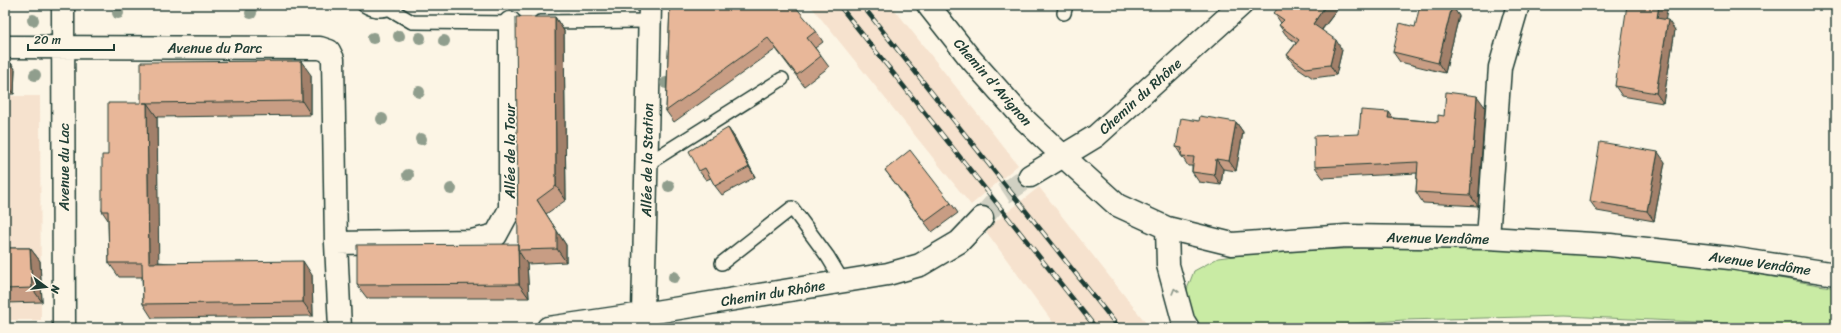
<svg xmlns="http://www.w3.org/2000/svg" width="1841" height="333" font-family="Sriracha,sans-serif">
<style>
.built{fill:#f6e2ce}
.green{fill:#c9eba4;stroke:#74946c}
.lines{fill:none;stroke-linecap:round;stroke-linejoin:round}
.minor-tunnel{stroke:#d0d0c2;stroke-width:22;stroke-dasharray:22 11;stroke-linecap:butt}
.service-casing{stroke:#1f3d34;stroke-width:16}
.minor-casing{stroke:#1f3d34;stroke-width:25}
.service{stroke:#fcf5e5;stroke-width:13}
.minor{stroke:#fcf5e5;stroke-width:22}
.rail-casing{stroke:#1f3d34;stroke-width:4.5}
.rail{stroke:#fcf5e5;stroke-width:3;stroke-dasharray:9;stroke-linecap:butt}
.tree{fill:#909e8d}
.wall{fill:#c89d84;stroke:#1f3d34}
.shaded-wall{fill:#a2806b;stroke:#1f3d34}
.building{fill:#e8b799;stroke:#1f3d34}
.oneway{stroke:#8e998c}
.labels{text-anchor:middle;stroke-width:3.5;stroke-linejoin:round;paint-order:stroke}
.street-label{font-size:14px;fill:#1f3d34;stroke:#fcf5e5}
</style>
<rect width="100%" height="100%" fill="#fcf5e5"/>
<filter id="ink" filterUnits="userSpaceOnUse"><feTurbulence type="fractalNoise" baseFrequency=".025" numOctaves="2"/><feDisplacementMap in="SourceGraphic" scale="8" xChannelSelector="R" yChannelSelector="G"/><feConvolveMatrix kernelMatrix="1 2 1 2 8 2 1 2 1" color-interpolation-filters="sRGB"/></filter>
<g filter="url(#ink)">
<path class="built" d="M810,5H891L1018,165L971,205Z
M5,96H40L41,320H5Z
M1039,187L1150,328H1057L985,230Z"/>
<path class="green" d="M1448,245L1570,252L1716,267L1836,288V328H1761L1719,323L1564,316L1404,320L1299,328H1197L1190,310L1186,292L1194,271L1218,258L1265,252Z"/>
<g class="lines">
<path class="minor-tunnel" d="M982,218L1003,194L1030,176"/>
<g class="service-casing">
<path id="service" d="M364,5C375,12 385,12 397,5
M390,9L412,22L517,23
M1064,13L1066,5
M540,22L649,21
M647,164L782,79
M722,263L792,208L828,257L843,282"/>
</g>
<g class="minor-casing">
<path id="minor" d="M63,5L64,328
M928,5L969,57L1025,120L1063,156L1117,205L1167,228L1232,244L1346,236L1488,238L1610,245L1730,258L1836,274
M5,47L320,48L329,51L333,59L336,243L340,328
M1030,176L1096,136L1241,5
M1167,228L1168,265L1183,320L1188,328
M1488,238L1500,67L1518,5
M336,243L472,241L496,235L510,209V23
M643,314L650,5
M548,328L643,314L888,274L920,265L959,242L982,218"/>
</g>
<use href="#service" class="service"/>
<use href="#minor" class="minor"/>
<g class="rail-casing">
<path id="rail" d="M839,5L1096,328
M862,5L1119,328"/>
</g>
<use href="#rail" class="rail"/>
</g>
<g class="tree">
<circle cx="118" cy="13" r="6"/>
<circle cx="251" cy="13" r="6"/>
<circle cx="33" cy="20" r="6"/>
<circle cx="399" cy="36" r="6"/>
<circle cx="373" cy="38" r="6"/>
<circle cx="420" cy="38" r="6"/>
<circle cx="444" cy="41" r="6"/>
<circle cx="35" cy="75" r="6"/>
<circle cx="666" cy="83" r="6"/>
<circle cx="419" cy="92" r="6"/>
<circle cx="382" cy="119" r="6"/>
<circle cx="421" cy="139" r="6"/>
<circle cx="408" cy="175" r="6"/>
<circle cx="669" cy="186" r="6"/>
<circle cx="451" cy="189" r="6"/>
<circle cx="674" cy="277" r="6"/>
</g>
<path class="wall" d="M670,5L816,31L823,42L815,48L829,67L804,86L776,49L674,122L666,111Z
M1452,6L1459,16L1445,73L1400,62L1393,52L1415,27Z
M1337,10L1322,30L1342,50L1336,75L1313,78L1294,65L1287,55L1296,43L1286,35L1279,25L1281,23L1274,13Z
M555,17L564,31L566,200L546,214L566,245V262L527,264L529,298H367L357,285L518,244Z
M1666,20L1675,30L1663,103L1622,96L1615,86Z
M5,63H11L15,69L14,94H5Z
M311,75V115L157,117L158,262L312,275L313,316L152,318L143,304L142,277H119L109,263L108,220L102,211L108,155L141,103Z
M1485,107L1478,206L1423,203L1416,192L1417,173L1323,178L1315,167L1359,134L1393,118L1438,122L1444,116Z
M1236,122L1243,132L1236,171L1223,169L1221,185L1199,182L1192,172V166H1188L1176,147Z
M728,128L735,138L755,177L722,195L715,186L711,178L706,180L699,171Z
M1665,162L1654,221L1597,211L1590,201Z
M885,170L951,203L958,213L932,232Z
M5,248H30L40,261L42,302L5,303Z"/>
<path class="shaded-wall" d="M1326,5H1333L1337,10L1319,33L1313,24Z
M1659,5H1668L1664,28L1657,18Z
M1452,6L1459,16L1445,73L1438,63Z
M555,17L564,31L566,200L556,186Z
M1668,20L1675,30L1663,103L1656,93Z
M1336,40L1342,50L1336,75L1330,65Z
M301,61L311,75V115L302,101Z
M11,63L15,69L14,94L10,88Z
M1477,96L1485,107L1478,206L1470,195Z
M147,103L157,117L159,276L149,263Z
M1389,112L1397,123L1388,118Z
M1236,122L1243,132L1236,171L1229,161Z
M728,128L735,138L755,177L749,167Z
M1658,152L1665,162L1654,221L1647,211Z
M1216,159L1223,169L1221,185L1214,175Z
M537,200L566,245V262L557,249Z
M518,244V250L527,264L529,298L519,284Z
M30,248L40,261L42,302L32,288Z
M303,261L312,275L313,316L303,302Z"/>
<path class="building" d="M670,5H794L816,31L807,38L821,56L797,75L768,38L666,111Z
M1280,5H1326L1313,24L1336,40L1330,65L1306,68L1287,55L1299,40L1279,25L1284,20L1274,13Z
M1420,5H1449L1452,6L1438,63L1393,52L1400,23L1415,27Z
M1627,5H1659L1657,18L1668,20L1656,93L1615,86Z
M516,17H555L556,186L537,200L557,231V249L518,250Z
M301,61L302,101L143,103H147L149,263L303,261V302L143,304L142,263H109L108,211H102V155H108V103H141V62Z
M5,63H11L10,88H5Z
M1446,92L1477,96L1470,195L1416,192L1418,162L1315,167L1314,136L1359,134L1361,110L1389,112L1388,118L1438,122V115L1444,116Z
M1200,116L1236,122L1229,161L1216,159L1214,175L1192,172L1194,157L1181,156L1182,148L1176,147L1181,118L1199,121Z
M728,128L749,167L715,186L705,168L699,171L689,151Z
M1600,142L1658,152L1647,211L1590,201Z
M910,150L951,203L925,222L885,170Z
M518,244L519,284L357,285V245Z
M5,248H30L32,288L5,289Z"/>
<defs><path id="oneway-chevron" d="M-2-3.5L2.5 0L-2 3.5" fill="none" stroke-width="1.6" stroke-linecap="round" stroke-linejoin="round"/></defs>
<use class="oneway" href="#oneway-chevron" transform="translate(1175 291) rotate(-106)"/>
</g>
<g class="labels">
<g class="street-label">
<text x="215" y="53">Avenue du Parc</text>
<text transform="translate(993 82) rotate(49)" y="5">Chemin d'Avignon</text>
<text transform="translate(1140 96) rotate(-42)" y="5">Chemin du Rhône</text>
<text transform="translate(510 151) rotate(-90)" y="5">Allée de la Tour</text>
<text transform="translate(647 160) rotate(-89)" y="5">Allée de la Station</text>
<text transform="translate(64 167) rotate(-90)" y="5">Avenue du Lac</text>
<text transform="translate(1438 238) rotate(1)" y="5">Avenue Vendôme</text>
<text transform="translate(1760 263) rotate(8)" y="5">Avenue Vendôme</text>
<text transform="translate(773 293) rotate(-9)" y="5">Chemin du Rhône</text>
</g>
</g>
<rect width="1841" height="333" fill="none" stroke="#fcf5e5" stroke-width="20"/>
<rect x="10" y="10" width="1821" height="313" fill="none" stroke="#1f3d34" stroke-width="1.5" filter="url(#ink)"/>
<g transform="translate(46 287) rotate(105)" stroke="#fcf5e5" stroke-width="3" paint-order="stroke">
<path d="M0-3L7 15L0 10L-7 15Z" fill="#1f3d34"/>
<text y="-6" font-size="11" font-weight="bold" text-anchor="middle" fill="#1f3d34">N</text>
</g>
<path d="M28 44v6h86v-6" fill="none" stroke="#1f3d34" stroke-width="2"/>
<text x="34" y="44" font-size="12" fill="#1f3d34" stroke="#fcf5e5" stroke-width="3" paint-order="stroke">20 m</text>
</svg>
